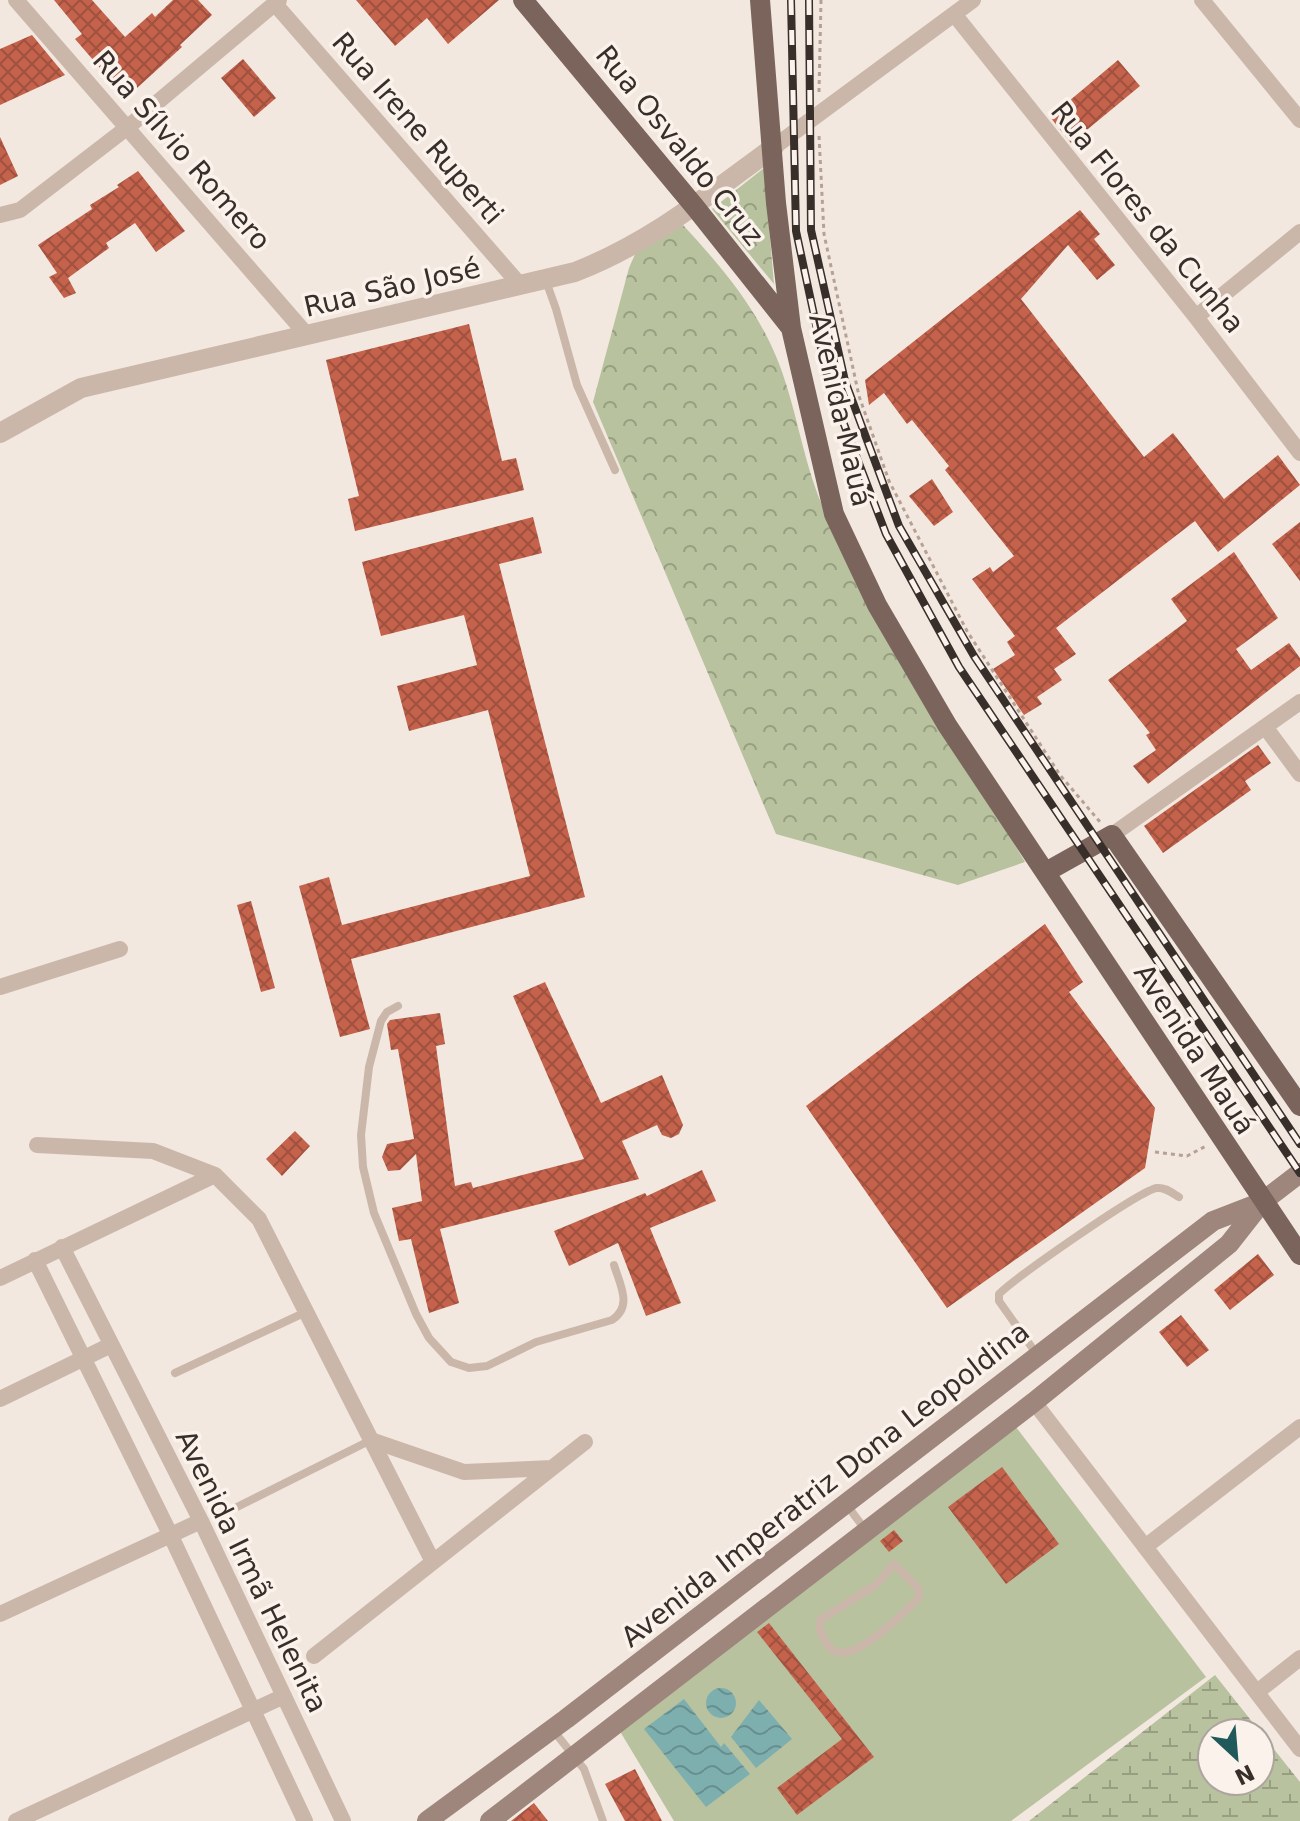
<svg xmlns="http://www.w3.org/2000/svg" width="1300" height="1821" font-family="'DejaVu Sans',sans-serif">
<style>
.forest{fill:url(#forest-crowns)}
.wetland{fill:url(#wetland-marsh);fill-rule:evenodd}
.pitch{fill:#b8c29e}
.water{fill:url(#water-waves)}
.building{fill:url(#building-cross-hatch)}
.lines{fill:none;stroke-linecap:round;stroke-linejoin:round}
.path{stroke:#b7a194;stroke-width:3;stroke-dasharray:4 4;stroke-linecap:butt}
.service{stroke:#cbb7aa;stroke-width:8}
.minor{stroke:#cbb7aa;stroke-width:16}
.tertiary{stroke:#cbb7aa;stroke-width:20}
.secondary{stroke:#9e867c;stroke-width:20}
.primary{stroke:#7a645b;stroke-width:20}
.rail-casing{stroke:#382e2a;stroke-width:8}
.rail{stroke:#faf2eb;stroke-width:5;stroke-dasharray:15;stroke-linecap:butt}
.labels{text-anchor:middle;stroke-width:7;stroke-linejoin:round;paint-order:stroke}
.street-label{font-size:28px;fill:#382e2a;stroke:#faf2eb}
</style>
<defs>
<pattern id="forest-crowns" width="20" height="18" patternUnits="userSpaceOnUse" patternTransform="scale(2)"><rect width="20" height="18" fill="#b8c29e"/><path d="M2 6a3 3 0 1 1 6 0M12 15a3 3 0 1 1 6 0" fill="none" stroke="#979e81"/></pattern>
<pattern id="wetland-marsh" width="20" height="14" patternUnits="userSpaceOnUse" patternTransform="scale(2)"><rect width="20" height="14" fill="#b8c29e"/><path d="M1 5h8M5 5V1M11 12h8M15 12V8" fill="none" stroke="#979e81"/></pattern>
<pattern id="water-waves" width="16" height="10" patternUnits="userSpaceOnUse" patternTransform="scale(2)"><rect width="16" height="10" fill="#7eafaf"/><path d="M0 5q4-4 8 0t8 0" fill="none" stroke="#688f8f"/></pattern>
<pattern id="building-cross-hatch" width="8" height="8" patternUnits="userSpaceOnUse" patternTransform="scale(2)"><rect width="8" height="8" fill="#c4624b"/><path d="M0 0l8 8M0 8l8-8" fill="none" stroke="#a0513f"/></pattern>
</defs>
<rect width="100%" height="100%" fill="#f2e8df"/>
<path class="forest" d="M764,168L774,284L712,209Z
M683,225C729,275 767,320 787,387C800,429 807,474 826,514C882,635 957,748 1025,862L958,885L776,834L593,402L629,268L639,245Z"/>
<path class="wetland" d="M1215,1675L1300,1782V1821H1029ZM1212,1733H1260V1781H1212Z"/>
<path class="pitch" d="M1016,1427L1206,1677L1011,1821H674L618,1728Z"/>
<path class="water" d="M706 1703a15 15 0 1 1 30 0a15 15 0 1 1-30 0Z
M684,1699L721,1747L724,1743L750,1774L706,1807L644,1729Z
M759,1700L792,1739L756,1768L731,1737Z"/>
<path class="building" d="M54,0H92L125,37L152,13L155,17L173,0H198L212,15L180,45L182,47L126,98L75,39L82,34Z
M356,0H499L448,44L427,18L395,46Z
M32,35L65,75L0,105V49Z
M243,59L276,98L254,117L221,78Z
M1118,60L1140,86L1071,143L1050,117Z
M0,137L18,176L0,185Z
M138,171L185,231L156,252L135,223L106,243L109,248L68,278L76,293L64,298L49,277L57,273L38,245L92,209L90,205L119,187L117,185Z
M1080,210L1100,234L1094,239L1115,265L1097,280L1068,245L1021,299L1144,457L1173,433L1224,499L1278,455L1300,485L1218,552L1195,521L1056,628L1076,654L1054,669L1062,680L1037,697L1042,704L1024,715L993,669L1015,655L1007,642L1015,636L972,579L990,567L993,572L1014,556L945,470L949,466L912,420L907,424L884,393L869,405L865,380Z
M469,324L502,461L516,458L524,490L355,531L348,499L359,496L326,360Z
M932,479L953,512L934,526L909,496Z
M533,517L542,553L499,564L585,897L351,959L370,1029L340,1037L299,886L329,877L342,925L530,876L488,710L409,731L397,686L477,665L464,615L381,636L362,562Z
M1300,522V581L1272,544Z
M1234,552L1278,618L1236,649L1251,670L1289,643L1300,658V666L1148,784L1133,766L1156,750L1146,735L1150,733L1108,680L1187,621L1171,599Z
M1258,745L1271,763L1245,781L1251,790L1163,853L1144,826Z
M251,901L275,988L261,992L237,905Z
M1045,924L1083,982L1069,992L1155,1108L1145,1168L947,1308L806,1106Z
M545,982L601,1103L662,1075L683,1125L679,1134L671,1138L662,1135L657,1125L622,1141L639,1179L440,1229L459,1303L429,1313L411,1239L399,1241L392,1208L422,1201L416,1154L400,1170L388,1171L382,1157L387,1144L414,1139L398,1049L391,1050L387,1024L390,1020L440,1013L445,1044L436,1046L455,1186L471,1182L473,1188L584,1159L513,996Z
M295,1131L310,1146L282,1176L266,1159Z
M702,1170L716,1201L650,1228L681,1303L646,1316L618,1243L569,1266L554,1231L645,1193L647,1196Z
M1258,1254L1274,1275L1230,1310L1214,1290Z
M1181,1315L1209,1350L1187,1367L1159,1332Z
M1002,1467L1059,1544L1006,1584L948,1507Z
M894,1530L903,1541L889,1552L880,1541Z
M769,1623L874,1757L797,1815L777,1788L842,1739L757,1632Z
M635,1769L662,1821H625L605,1784Z
M534,1803L548,1821H511Z"/>
<g class="lines">
<path class="path" d="M819,92L821,0
M819,136L824,234L859,396L889,481L967,631L1060,775L1100,822
M1155,1152L1187,1156L1206,1146"/>
<path class="service" d="M546,281L556,309L577,385L615,470
M398,1006L387,1012L381,1021L369,1067L361,1135L363,1167L374,1213L416,1314L429,1338L451,1362L469,1368L487,1366L536,1342L612,1320C633,1306 620,1285 614,1265
M1038,1356L999,1301V1294C1015,1278 1140,1190 1157,1188C1165,1187 1172,1193 1179,1197
M175,1373L306,1312
M846,1504L867,1532
M229,1511L371,1440
M894,1564L918,1588L919,1597L916,1601C901,1615 845,1674 827,1644C822,1635 818,1630 820,1620L877,1584Z
M553,1730L584,1769L603,1821"/>
<path class="minor" d="M16,0L307,335
M1202,0L1300,120
M275,4L521,286
M954,14L1196,317L1300,453
M774,147L973,0
M0,215L20,210L128,127L279,0
M1196,317L1300,232
M1266,728L1300,774
M1112,835L1300,702
M0,987L120,949
M37,1145L153,1151L215,1175L259,1219L433,1562
M62,1247L201,1521L343,1821
M35,1260L170,1534L305,1821
M0,1278L215,1175
M0,1399L111,1345
M1034,1402L1300,1749
M371,1440L464,1472L552,1468
M1145,1547L1300,1427
M0,1614L201,1521
M314,1656L585,1442
M1257,1692L1300,1658
M16,1821L284,1696"/>
<path class="tertiary" d="M0,433L81,388L575,272C652,242 708,195 774,147"/>
<path class="secondary" d="M427,1821L566,1719L1213,1221L1262,1202
M490,1821L1034,1402L1229,1244L1262,1202L1300,1173"/>
<path class="primary" d="M523,0L695,207L791,328
M760,0L776,203L791,328L834,514L877,605L947,725L1300,1255
M1046,872L1112,835L1300,1106"/>
<g class="rail-casing">
<path id="rail" d="M791,0L796,231L829,385L886,534L959,667L1300,1173
M809,0L811,230L845,381L899,526L974,656L1300,1144"/>
</g>
<use href="#rail" class="rail"/>
</g>
<g class="labels">
<g class="street-label">
<text transform="translate(418 128) rotate(49)" y="10">Rua Irene Ruperti</text>
<text transform="translate(680 145) rotate(51)" y="10">Rua Osvaldo Cruz</text>
<text transform="translate(182 150) rotate(49)" y="10">Rua Sílvio Romero</text>
<text transform="translate(1148 217) rotate(51)" y="10">Rua Flores da Cunha</text>
<text transform="translate(392 287) rotate(-13)" y="10">Rua São José</text>
<text transform="translate(841 410) rotate(77)" y="10">Avenida Mauá</text>
<text transform="translate(1195 1049) rotate(57)" y="10">Avenida Mauá</text>
<text transform="translate(825 1484) rotate(-38)" y="10">Avenida Imperatriz Dona Leopoldina</text>
<text transform="translate(252 1571) rotate(64)" y="10">Avenida Irmã Helenita</text>
</g>
</g>
<g transform="translate(1236 1757) rotate(154)"><circle r="38" fill="#faf2eb" stroke="#aca49e" stroke-width="2"/>
<path d="M0-6L14 30L0 20L-14 30Z" fill="#1f595a"/>
<text y="-12" font-size="22" font-weight="bold" text-anchor="middle" fill="#382e2a">N</text>
</g>
</svg>
